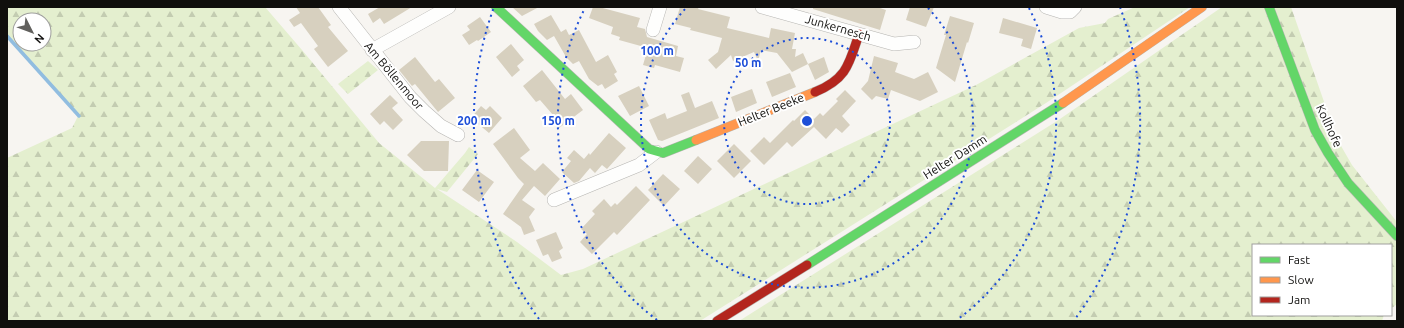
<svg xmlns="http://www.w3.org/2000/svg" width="1404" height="328" font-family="Ubuntu,sans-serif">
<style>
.forest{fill:url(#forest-firs);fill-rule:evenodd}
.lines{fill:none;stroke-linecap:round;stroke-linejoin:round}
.stream{stroke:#91bde0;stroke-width:3.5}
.building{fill:#d7d0bf}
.street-casing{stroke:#b6b5b2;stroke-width:14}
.fast-casing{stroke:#b6b5b2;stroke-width:10}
.slow-casing{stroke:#b6b5b2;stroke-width:10}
.jam-casing{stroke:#b6b5b2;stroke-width:10}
.street{stroke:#fefefd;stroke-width:13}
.fast{stroke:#63d668;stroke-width:9}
.slow{stroke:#ff974d;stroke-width:9}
.jam{stroke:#b3261e;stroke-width:9}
.ring{fill:none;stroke:#1d4ed8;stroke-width:2;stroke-dasharray:2 4}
.labels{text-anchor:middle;stroke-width:4;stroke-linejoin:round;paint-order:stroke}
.street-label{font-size:12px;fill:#100f0d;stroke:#fff}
.centre{fill:#1d4ed8;stroke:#fff;stroke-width:2}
.ring-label{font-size:12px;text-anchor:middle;font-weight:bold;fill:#1d4ed8;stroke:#fff;stroke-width:4;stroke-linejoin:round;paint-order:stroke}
</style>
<defs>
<pattern id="forest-firs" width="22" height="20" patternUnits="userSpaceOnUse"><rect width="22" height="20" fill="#e4efcf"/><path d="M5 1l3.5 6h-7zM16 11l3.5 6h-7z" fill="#c3ccb1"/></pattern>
</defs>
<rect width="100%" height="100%" fill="#f7f5f1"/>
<path class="forest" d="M7,7H265L302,50L379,143L435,188L465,153L469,147L478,154L447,192L437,189L517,242L561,275L583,269L976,85L1079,28L1105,23L1108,19L1135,7H1190L1046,103L700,321H7V158L72,128L78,116L7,36ZM20,20H44V44H20Z
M1222,7H1291L1337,139L1352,165L1397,222V304L1391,309V245H1253V315H1384L1382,321H739L1057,121Z
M368,61L378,70L348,94L338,84Z"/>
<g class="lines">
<path class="stream" d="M7,36L79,116"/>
</g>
<path class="building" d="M296,7H318L331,25L328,27L348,51L328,67L314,49L318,46L301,23L294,27L289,20L300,13Z
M380,7H412L384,24L380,18L373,23L368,14Z
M512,7H539L522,16Z
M593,7H599L640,18L637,27L645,29L647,37L678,46L676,56L684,58L680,72L655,65L654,68L643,65L648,48L619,40L620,37L611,34L613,27L589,18Z
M680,7H699L698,9L730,17L727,28L769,38L771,28L795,33L792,49H796L795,57L803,53L808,64L792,72L777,53L761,50L758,61L754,52L733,61L731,55L716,69L708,60L718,52L722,38L690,30L691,28L675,24Z
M813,7H877L886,10L880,30L813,9Z
M910,7H934L926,27L906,20Z
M551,15L561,32L566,29L569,35L579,30L596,62L608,55L617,72L614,74L618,81L605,89L602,84L598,86L589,79L579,61L573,64L566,57L554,36L547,40L538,31L534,24Z
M950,16L974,23L968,43L967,42L955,82L936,68L946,35H944Z
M480,17L491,32L478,41L477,40L469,45L462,35L470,30L467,26Z
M1003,18L1037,28L1031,49L1021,46L1023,39L999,33Z
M511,44L524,60L517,66L520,70L512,77L496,57Z
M874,56L898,63L895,72L914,79L928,72L938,92L920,101L891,90L888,99L876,96L872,100L861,89L868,81Z
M415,57L435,82L439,79L455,98L438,112L415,84L412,86L399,70Z
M824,57L829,72L815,80L808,64Z
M542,70L565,99L571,94L583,110L559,128L550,117L553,115L540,100L536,102L523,86Z
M790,73L796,87L772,97L766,82Z
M639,86L649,106L630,116L618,96Z
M752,89L757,103L736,112L731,97Z
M845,90L856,101L842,116L850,125L842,133L836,128L826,139L814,127L792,147L787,142L764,165L750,151L764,137L770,143L793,120L794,121L805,110L814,119L820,113L823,116L838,101L836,99Z
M689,92L695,108L712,101L719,118L662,141L658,140L649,120L665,113L667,119L687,111L681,95Z
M390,95L398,103L392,108L403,120L393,130L384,121L380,125L370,114Z
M481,106L486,110L490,106L502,118L489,133L471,118Z
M514,128L530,150L520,158L535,171L543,163L560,179L545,196L534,186L522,200L535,209L529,217L535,231L524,235L521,227L503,214L524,184L518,178L493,144Z
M609,133L626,148L607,169L602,165L595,173L590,168L579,181L574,183L562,172L571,161L567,158L574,150L584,159L589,153L590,155Z
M421,141H449L448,171H424L407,155Z
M734,144L751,161L734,178L717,161Z
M698,156L712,169L698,184L684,171Z
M477,170L494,182L479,202L462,190Z
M663,174L680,189L664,206L648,190Z
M636,186L650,200L617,235L614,232L592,254L580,242L587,234L581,229L595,214L592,211L604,199L611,207L615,203L617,205Z
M556,232L563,248L559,251L562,258L552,262L548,254L543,256L536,240Z"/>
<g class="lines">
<g class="street-casing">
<path id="street" d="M339,7L410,97L424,111L441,126L458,135
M762,7L894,44L914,42
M1046,7L1062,12H1070L1075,7
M653,30L660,7
M372,50L449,7
M554,200L639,165L656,152"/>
</g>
<g class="fast-casing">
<path id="fast" d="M496,7L649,149L663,153L696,140
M1269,7L1315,130L1328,153L1348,183L1397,236
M807,265L1063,103"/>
</g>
<g class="slow-casing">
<path id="slow" d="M1063,103L1202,7
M696,140L815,92"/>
</g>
<g class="jam-casing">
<path id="jam" d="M815,92C847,79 849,64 859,34
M717,321L807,265"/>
</g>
<use href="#street" class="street"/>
<use href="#fast" class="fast"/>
<use href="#slow" class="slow"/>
<use href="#jam" class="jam"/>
</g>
<g class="ring">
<circle cx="807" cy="121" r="83"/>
<path d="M928 8A166 166 0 1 1 686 8"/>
<path d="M657 320A249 249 0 0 1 585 8M1029 8A249 249 0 0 1 957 320"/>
<path d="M539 319A333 333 0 0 1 494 7M1120 7A333 333 0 0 1 1075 319"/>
</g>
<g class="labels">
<g class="street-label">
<text transform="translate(838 28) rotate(16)" y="4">Junkernesch</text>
<text transform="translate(394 76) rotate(50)" y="4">Am Böllenmoor</text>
<text transform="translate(771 110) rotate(-22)" y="4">Helter Beeke</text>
<text transform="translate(1329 126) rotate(65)" y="4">Kollhofe</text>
<text transform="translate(955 157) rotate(-32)" y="4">Helter Damm</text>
</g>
</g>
<circle cx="807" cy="121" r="6" class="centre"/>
<g class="ring-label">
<text x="657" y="55">100 m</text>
<text x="748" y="67">50 m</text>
<text x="558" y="125">150 m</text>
<text x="474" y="125">200 m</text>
</g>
<rect width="1404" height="328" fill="none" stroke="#100f0d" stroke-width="16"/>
<rect x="1252" y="244" width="140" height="72" fill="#ffffff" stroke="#9f9f9e"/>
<rect x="1260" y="257" width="20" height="6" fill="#63d668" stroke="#9f9f9e"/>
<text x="1288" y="264" font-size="12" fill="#100f0d">Fast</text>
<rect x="1260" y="277" width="20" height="6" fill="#ff974d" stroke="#9f9f9e"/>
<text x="1288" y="284" font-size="12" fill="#100f0d">Slow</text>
<rect x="1260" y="297" width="20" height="6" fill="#b3261e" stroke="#9f9f9e"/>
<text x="1288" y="304" font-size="12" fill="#100f0d">Jam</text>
<g transform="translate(32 32) rotate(132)"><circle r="19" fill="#ffffff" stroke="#9f9f9e"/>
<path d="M0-3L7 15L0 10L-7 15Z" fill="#61605d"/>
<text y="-6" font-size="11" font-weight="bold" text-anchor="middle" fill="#100f0d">N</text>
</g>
</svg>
